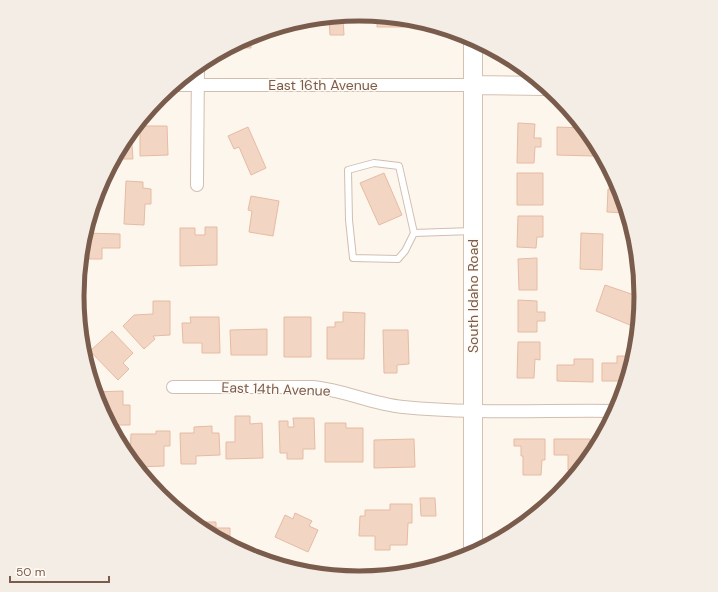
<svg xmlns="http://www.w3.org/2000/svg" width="718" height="592" font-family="'DM Sans',sans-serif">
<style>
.building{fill:#f3d5c3;stroke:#e6bba3}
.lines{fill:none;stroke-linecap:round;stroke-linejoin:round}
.lane-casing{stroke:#d1beb0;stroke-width:8}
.street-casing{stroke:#d1beb0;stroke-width:14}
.secondary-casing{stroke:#d6c0b0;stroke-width:20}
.lane{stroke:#fff;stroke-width:6}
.street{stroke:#fff;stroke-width:12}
.secondary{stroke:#fff;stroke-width:18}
.labels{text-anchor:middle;stroke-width:3;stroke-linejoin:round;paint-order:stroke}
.street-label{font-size:14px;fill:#7a5c4d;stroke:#fffaf3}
.rim{fill:none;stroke:#7a5c4d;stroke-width:5}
</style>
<rect width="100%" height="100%" fill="#fdf6ec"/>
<path class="building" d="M359,14L404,18V27H377V18H343L344,35H330L329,17Z
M251,36V48L229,47Z
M518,123L535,124L534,138H541V147H535L534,163H517Z
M140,126H167L168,155L140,156Z
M248,127L266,168L251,175L239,147L234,149L228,136Z
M557,127L584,128L593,139V156L557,155Z
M131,131L133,159H114L125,139Z
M384,173L402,215L379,225L360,183Z
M517,173H543V205H517Z
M126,181L143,182V188L151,189V204H145L144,225L124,224Z
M608,189H620L627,213L607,212Z
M251,196L279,201L273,236L249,232L252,211L248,210Z
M518,216H543V237H537L536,248L517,247Z
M205,227H217V265L180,266V228H195V235H205Z
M85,233L120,234V248H102V259H89V248H82Z
M581,233L603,234L602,270L580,269Z
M537,258V290H519L518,259Z
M605,285L640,297L630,325L596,311Z
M518,300L537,301V312H545V321H537V332H518Z
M153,301H170V335L153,336L155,339L144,349L123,326L134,315L153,314Z
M343,312L365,313L364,359H327V327H335V322H343Z
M190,317H219L220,353H202V343H183L182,323H191Z
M284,317H311V357H284Z
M267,329V355H231L230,330Z
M383,330H408L409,364L397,365V373H384Z
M112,331L133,353L123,363L129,369L118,380L90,351Z
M518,342H540V360L535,359L534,378H517Z
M617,356H634L626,381H602V363H617Z
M574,359H593V382L557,381V365H574Z
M123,391V405H130V425H116V437L98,404L95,392Z
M235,416H250V424L262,423L263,458L226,459V442H235Z
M293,418H314L315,449H303V459H287V453H280L279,421H288V427H294Z
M325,423H346V428H363V462H325Z
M212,426V433H219L220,455L196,456V464H181L180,433H194V427Z
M156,431H170V446H164V466L136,467L130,460L131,434H156Z
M414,439L415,467L374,468V440Z
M514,439H545V460H542L541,475H523V456H521V446H514Z
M554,439H590V457L586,462H582V466L579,471L568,470V455H554Z
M420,498H435L436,516H421Z
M390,504H412V523H408L407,545H390V550H375V536H359L360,516H365V510H390Z
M295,513L312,521L309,526L318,530L308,552L275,537L285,515L293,519Z
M203,522H216V528H230V545L199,528H203Z"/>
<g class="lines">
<g class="lane-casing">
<path id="lane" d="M414,233L399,166L374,163L348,170L349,220L353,258L398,259L405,251L414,233L472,231"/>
</g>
<g class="street-casing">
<path id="street" d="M173,85H473
M197,185L198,65
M173,387H313C344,390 372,404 403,407C473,414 545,410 616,411"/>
</g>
<g class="secondary-casing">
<path id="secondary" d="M473,38V553
M473,85L545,86"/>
</g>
<use href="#lane" class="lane"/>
<use href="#street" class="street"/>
<use href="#secondary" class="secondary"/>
</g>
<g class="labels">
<g class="street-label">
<text x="323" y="90">East 16th Avenue</text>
<text transform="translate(473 296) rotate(-90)" y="5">South Idaho Road</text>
<text transform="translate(276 389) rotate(2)" y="5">East 14th Avenue</text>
</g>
</g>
<path d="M0 0H718V592H0ZM84 296a275 275 0 1 1 550 0a275 275 0 1 1-550 0Z" fill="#f4ede6" fill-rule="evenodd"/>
<path class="rim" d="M84 296a275 275 0 1 1 550 0a275 275 0 1 1-550 0Z"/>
<path d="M10 576v6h99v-6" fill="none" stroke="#7a5c4d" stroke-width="2"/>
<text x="16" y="576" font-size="12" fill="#7a5c4d" stroke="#fffaf3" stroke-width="3" paint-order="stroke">50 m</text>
</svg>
